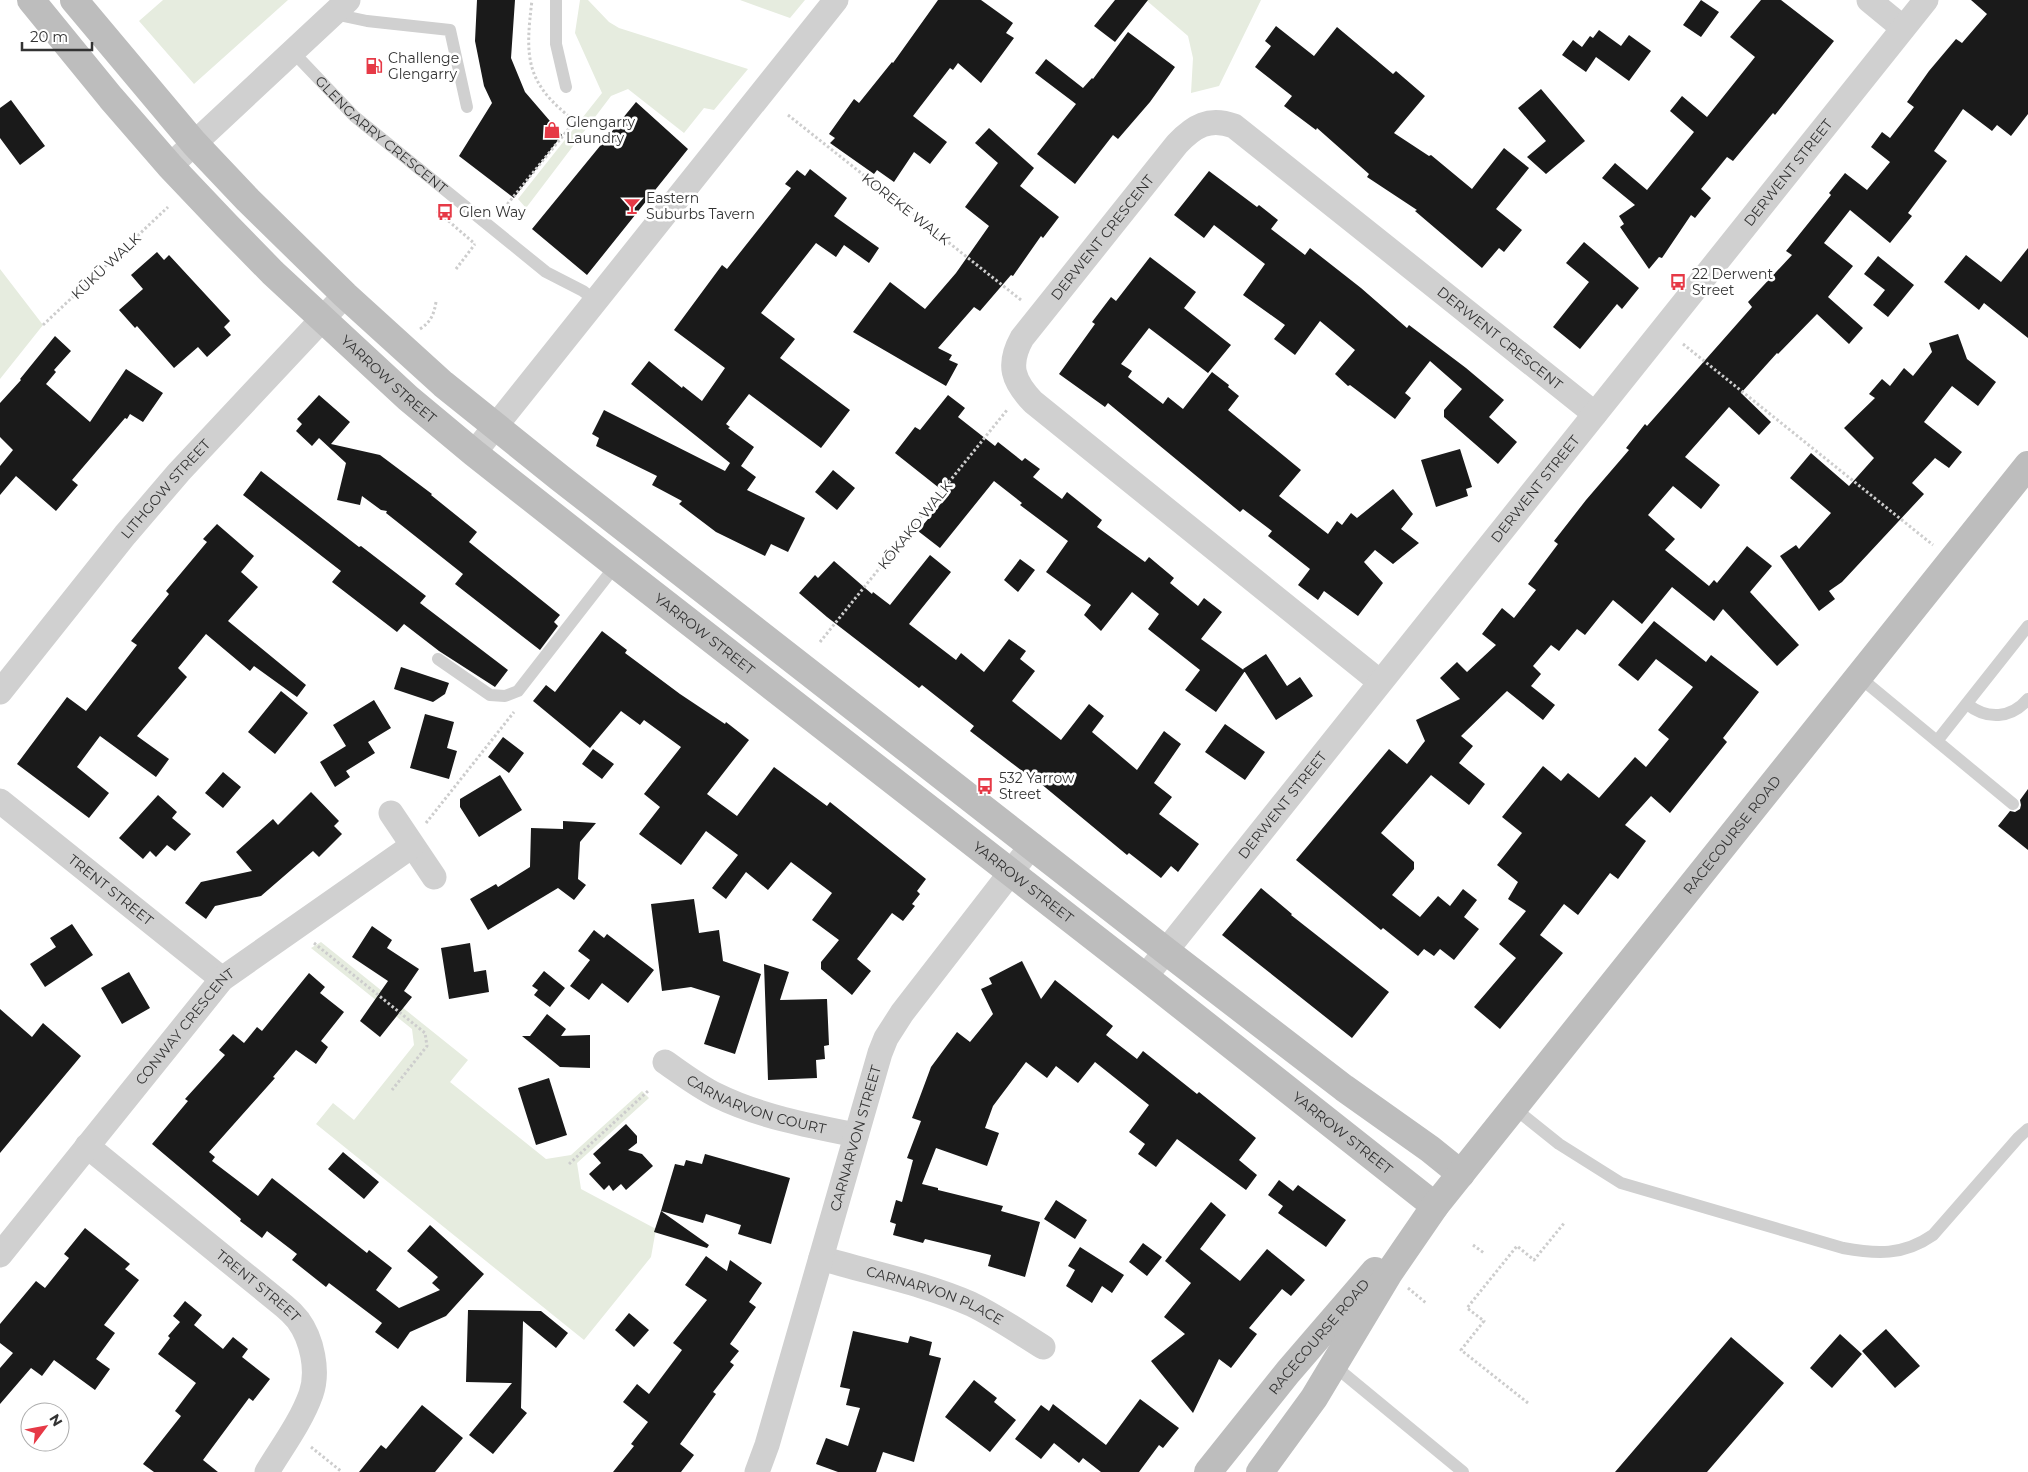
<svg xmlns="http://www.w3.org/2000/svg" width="2028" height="1472" font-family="Montserrat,sans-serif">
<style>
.green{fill:#e6ecdf}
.building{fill:#1a1a1a}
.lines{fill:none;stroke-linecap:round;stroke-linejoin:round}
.path{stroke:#cdcdcd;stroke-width:3;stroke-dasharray:2.5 2.5;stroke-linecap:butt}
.lane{stroke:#d0d0d0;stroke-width:12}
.street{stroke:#d0d0d0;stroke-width:25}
.secondary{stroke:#bdbdbd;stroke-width:28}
.labels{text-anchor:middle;stroke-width:5;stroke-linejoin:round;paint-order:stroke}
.poi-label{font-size:14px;fill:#333;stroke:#fff;text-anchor:start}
.street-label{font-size:14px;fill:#333;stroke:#fff}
</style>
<rect width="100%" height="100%" fill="#fff"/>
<path class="green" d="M163,0H288L194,84L139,21Z
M580,0H588L609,22L619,28L748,69L714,110L704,108L684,133L628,89L611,96L526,208L518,199L602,93L575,33Z
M740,0H805L790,18Z
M1146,0H1261L1219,86L1191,93L1193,58L1188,36Z
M0,269L43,325L0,379Z
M321,942L468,1060L450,1082L546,1159L571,1155L642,1091L649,1098L577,1163L581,1189L656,1229L651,1257L584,1340L316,1124L333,1103L354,1120L414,1045L412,1029L311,948Z"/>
<path class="building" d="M477,0H515L511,58L525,92L562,135L514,198L459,156L492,103L484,86L475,41Z
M938,0H981L1013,23L1006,33L1014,38L981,83L958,63L953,70L950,68L913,116L947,142L930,164L914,152L894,182L877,170L874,174L830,143L835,138L829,134L854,99L859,103L892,62L893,63Z
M1115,0H1148L1115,42L1094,26Z
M1701,0L1719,12L1701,37L1683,25Z
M1761,0H1781L1834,41L1775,115L1773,113L1733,161L1727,157L1701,189L1711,198L1695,218L1691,215L1662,258L1659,257L1649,269L1620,227L1624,224L1619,216L1635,205L1602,178L1615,163L1647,190L1694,132L1670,111L1682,96L1707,117L1755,57L1730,37Z
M1971,0H2028V114L2011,136L1997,125L1992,131L1963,109L1934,151L1947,161L1908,213L1912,216L1890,243L1850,210L1824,243L1853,266L1828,297L1863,328L1849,344L1817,314L1778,354L1777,353L1741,393L1771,422L1759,435L1729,407L1685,457L1720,485L1701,509L1673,486L1648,515L1675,539L1665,550L1709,586L1714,580L1717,583L1747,546L1772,566L1750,592L1799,645L1777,666L1723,609L1714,621L1672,587L1642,624L1613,600L1585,635L1577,629L1559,651L1551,645L1533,666L1541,674L1531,686L1555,705L1543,720L1507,691L1461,736L1473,746L1459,763L1485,784L1469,805L1431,775L1381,833L1414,862V869L1392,895L1420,917L1438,896L1450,906L1463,889L1477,900L1464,917L1479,929L1454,960L1440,949L1434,956L1424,949L1418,956L1383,928L1381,930L1296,860L1389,749L1407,764L1425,741L1416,720L1460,699L1440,678L1457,662L1467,672L1496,645L1482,634L1502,608L1514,618L1536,590L1528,584L1558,544L1554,541L1586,500L1629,450L1626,448L1645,424L1647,426L1752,307L1748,302L1792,255L1786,251L1831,195L1829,193L1845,173L1867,190L1890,162L1871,147L1882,132L1890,138L1914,107L1907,102L1929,71L1956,39L1962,43L1987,14Z
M1276,26L1314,56L1337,27L1393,74L1396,71L1425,96L1394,133L1429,156L1431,155L1472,189L1504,148L1529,168L1496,209L1522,230L1504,252L1499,248L1482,268L1415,211L1417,210L1367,177L1369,174L1317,128L1316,130L1284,106L1292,96L1255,67L1271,46L1265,41Z
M1599,30L1621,46L1629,35L1651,51L1629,81L1596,57L1586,72L1562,55L1573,40L1582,47L1590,36L1593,38Z
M1128,32L1175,67L1150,102L1118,139L1113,135L1075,184L1037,154L1076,104L1035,73L1046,59L1083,88L1092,78L1093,79Z
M1541,89L1585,141L1546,174L1527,157L1546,141L1518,108Z
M11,100L45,146L20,165L0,138V108Z
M636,102L688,149L587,275L532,229Z
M989,128L1034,168L1020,186L1059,217L1043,238L1041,236L1013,276L1011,275L980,311L974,307L938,348L952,355L949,360L958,364L946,386L853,332L890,282L925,309L956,273L989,226L965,207L998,163L975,143Z
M810,169L847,198L834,216L879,248L869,263L844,245L836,257L816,243L761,313L795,339L780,358L850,410L821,448L749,394L726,424L730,427L728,428L754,447L741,466L756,477L747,490L805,518L788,552L771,544L765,556L716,532L679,504L682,501L652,485L657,476L596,446L599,438L592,434L604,410L725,471L730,463L631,384L649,361L682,388L683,386L702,401L725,368L674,330L722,265L727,269L791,188L785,184L797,170L805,176Z
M1209,171L1257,207L1259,205L1278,220L1271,229L1305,255L1310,248L1361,288L1407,328L1409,325L1466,368L1504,400L1489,417L1517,442L1498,464L1444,417V410L1462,389L1430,361L1405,393L1411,398L1395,419L1350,385L1348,386L1335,374L1355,350L1320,321L1295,355L1274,339L1285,325L1243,295L1265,264L1214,225L1204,238L1174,215Z
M1584,242L1639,288L1622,309L1617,304L1580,349L1553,327L1589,282L1566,263Z
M2028,248V338L1984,303L1979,310L1944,282L1966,255L2001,282Z
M157,252L164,260L169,255L230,321L224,327L231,335L207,357L198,347L174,368L137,326L135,328L119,310L143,289L131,275Z
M1878,256L1914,285L1888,317L1873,305L1885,290L1864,274Z
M1150,257L1196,292L1184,308L1231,345L1208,373L1149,328L1121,364L1132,371L1128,377L1163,404L1168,397L1183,409L1212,372L1229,385L1228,387L1239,396L1228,410L1301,470L1279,496L1328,534L1337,521L1342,525L1351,513L1357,518L1393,489L1413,514L1401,529L1419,543L1393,564L1375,550L1364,562L1383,583L1358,616L1324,591L1318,600L1298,585L1310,569L1268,536L1272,531L1243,509L1240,512L1108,403L1105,407L1059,374L1095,324L1092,322L1111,297L1116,301Z
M1958,334L1967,359L1996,382L1978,406L1952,386L1924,422L1962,452L1949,468L1935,458L1912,483L1924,494L1842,582L1829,591L1835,599L1819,611L1780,556L1796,545L1799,549L1831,513L1790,478L1811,453L1849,486L1874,458L1844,428L1875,398L1869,394L1882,379L1890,386L1904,368L1913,376L1932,352L1929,343Z
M55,336L71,351L54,370L56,372L46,384L90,422L126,369L163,393L143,422L130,414L127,419L125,418L72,480L78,485L56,511L16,476L0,495V466L13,450L0,437V403L21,380L20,379Z
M319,395L350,422L331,444L380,455L432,494L431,495L477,532L469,542L560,615L554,622L558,626L540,650L455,584L463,574L386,513L387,511L381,510L362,496L360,505L337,500L346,463L319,438L312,446L296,431L302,424L297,419Z
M948,395L965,408L958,417L995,446L998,442L1022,461L1025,458L1040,469L1033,477L1062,499L1067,492L1102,520L1097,527L1145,562L1149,557L1174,578L1170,583L1198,606L1204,598L1222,612L1201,639L1245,671L1216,712L1185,690L1200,670L1148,629L1159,614L1132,592L1101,631L1084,615L1091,605L1046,572L1068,541L1020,505L1022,503L994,481L940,548L918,531L948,495L895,453L915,427L920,430Z
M1460,449L1472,487L1466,489L1468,496L1436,507L1421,460Z
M833,470L855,488L837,510L815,492Z
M261,471L359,547L361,546L426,596L420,603L508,670L495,687L439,651L404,624L397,632L332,582L341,571L243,495Z
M217,524L254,556L241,572L258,587L228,621L306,685L297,697L254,666L250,671L206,634L178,668L187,677L137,736L169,759L156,777L100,736L77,767L109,793L89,818L17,764L67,697L86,711L137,645L131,641L169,594L166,591L207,542L203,539Z
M930,555L951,572L909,624L956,660L961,653L984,672L1009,639L1026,651L1020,659L1035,671L1012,701L1061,740L1089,704L1104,716L1092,732L1137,770L1164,731L1181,744L1154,783L1172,797L1159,814L1199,844L1178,872L1171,866L1161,878L1129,853L1127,855L1040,783L1039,784L970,731L974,726L922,685L919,688L827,617L799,593L815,575L818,578L834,561L872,594L873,592L890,605Z
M1020,559L1035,570L1018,592L1004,580Z
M1654,621L1706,662L1711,655L1759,692L1723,738L1727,742L1670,813L1651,796L1625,825L1646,841L1618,879L1610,873L1578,915L1564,904L1540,935L1563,953L1500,1029L1474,1007L1516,958L1499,944L1526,911L1508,899L1518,882L1497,865L1522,833L1502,817L1543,766L1561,781L1568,773L1599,798L1635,757L1646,767L1669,739L1658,730L1693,687L1656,659L1638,681L1618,665Z
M602,631L627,650L625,653L680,694L725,724L726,722L749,740L707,794L737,816L774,767L827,806L830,802L926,879L917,891L920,894L912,904L915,906L903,921L892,913L857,959L871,971L852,995L821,969V962L839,940L812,920L832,893L791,862L768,890L746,872L726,899L712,888L738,855L706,831L681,865L639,834L660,807L644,794L681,747L644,720L640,725L621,711L590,748L533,701L546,685L555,692Z
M1266,654L1287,686L1300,677L1313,696L1276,720L1243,669Z
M401,667L449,683L445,694L433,702L394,689Z
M281,691L308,713L275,754L248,732Z
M374,700L391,728L368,742L375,753L346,771L350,777L335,787L320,762L346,746L333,725Z
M425,714L454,722L447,748L457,751L449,779L410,768Z
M1225,724L1265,752L1245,780L1205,752Z
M503,737L524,753L509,773L488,757Z
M593,749L614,764L602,779L582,764Z
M223,772L241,787L223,808L205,793Z
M500,775L522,810L479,837L460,807V799Z
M2028,789V850L1998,826L2010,811L2015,812L2020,809L2021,805L2020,800Z
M311,792L339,821L334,826L342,834L319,857L313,851L261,896L215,906L206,919L185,903L201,882L252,871L236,852L273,819L278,825Z
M158,795L177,812L172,818L191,834L175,851L167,845L156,857L150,851L143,859L119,838Z
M563,821L596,823L580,842L578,879L586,885L574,900L558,888L488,930L470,899L496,884L498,887L530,867L531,828L563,829Z
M1261,888L1292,914L1291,915L1389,992L1352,1038L1222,935Z
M694,899L699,933L719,930L723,961L761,974L735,1054L704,1044L720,996L691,987L662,991L651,904Z
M72,924L93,955L45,987L30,964L56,947L50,938Z
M372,926L392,940L387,948L419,969L404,991L412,997L380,1037L360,1021L388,981L352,957Z
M594,930L604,938L607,934L654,970L628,1003L602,983L589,1000L570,986L590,960L578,951Z
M470,943L474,972L486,970L489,992L449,999L441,948Z
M1022,961L1041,999L1055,980L1113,1026L1106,1035L1137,1059L1143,1051L1197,1094L1199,1092L1256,1138L1239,1160L1257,1175L1246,1190L1177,1139L1156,1167L1138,1154L1145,1144L1129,1132L1149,1105L1095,1062L1078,1083L1056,1066L1047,1078L1026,1062L993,1106L985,1128L999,1133L987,1166L936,1148L922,1184L938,1188V1190L1003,1206L1001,1211L1040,1222L1025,1277L988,1266L991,1255L925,1239L923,1243L893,1235L896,1224L890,1222L896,1200L902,1202L913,1160L907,1158L921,1121L912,1118L931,1067L957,1032L970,1042L993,1014L981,989L992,984L989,978Z
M764,964L789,972L780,1000L827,999L829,1045L824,1046L825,1059L816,1060L817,1078L768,1080Z
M544,971L565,988L550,1007L534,995L538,990L532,986Z
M129,972L150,1008L122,1024L101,988Z
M309,973L325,987L320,993L344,1012L321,1041L328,1047L316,1064L296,1050L273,1077L275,1078L209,1152L215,1157L212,1161L258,1196L272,1178L367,1253L369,1250L392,1268L376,1290L399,1308L440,1290L432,1283L438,1277L407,1251L430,1225L484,1274L446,1316L410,1332L398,1349L375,1332L382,1323L329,1283L326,1287L292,1260L297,1254L267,1231L262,1238L240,1221L241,1219L152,1144L188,1101L185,1099L225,1055L219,1050L233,1034L244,1043L257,1027L262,1031Z
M0,1009L32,1037L43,1023L81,1056L0,1153Z
M547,1014L566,1029L561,1036L590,1035V1068L560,1067L522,1036H530Z
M549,1078L567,1135L536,1145L518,1088Z
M626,1124L637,1136V1143L628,1150L642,1154L653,1166L626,1190L621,1184L613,1191L609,1185L604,1190L589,1174L601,1163L593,1154Z
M343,1152L379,1182L364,1199L328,1169Z
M705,1154L790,1178L771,1244L738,1234L741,1225L706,1214L703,1223L661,1211L675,1164L684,1166L686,1160L702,1164Z
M1279,1180L1293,1191L1298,1185L1346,1220L1326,1247L1278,1213L1283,1206L1268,1195Z
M1056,1200L1087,1220L1075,1239L1044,1219Z
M1211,1202L1226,1215L1200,1249L1240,1281L1267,1249L1305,1280L1291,1296L1282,1289L1249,1328L1257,1334L1231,1368L1219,1359L1193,1413L1151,1361L1185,1334L1164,1317L1191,1283L1165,1261Z
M661,1211L709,1245L707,1248L654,1232Z
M85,1228L130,1264L125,1269L139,1280L104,1325L115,1333L96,1359L110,1369L95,1390L54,1360L42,1376L31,1368L0,1404V1368L13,1353L0,1343V1324L36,1281L45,1288L69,1258L64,1254Z
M1143,1243L1162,1257L1147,1276L1129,1262Z
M1080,1247L1124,1275L1112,1293L1102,1286L1092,1303L1066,1286L1075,1270L1068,1266Z
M706,1256L727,1271L730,1260L762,1283L749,1302L756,1307L730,1344L739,1351L730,1362L734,1365L713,1392L716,1394L680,1444L694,1455L681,1472H613L634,1446L631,1444L648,1422L623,1402L637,1384L649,1394L682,1350L673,1343L707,1300L685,1285Z
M185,1301L202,1315L194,1325L223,1349L233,1337L248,1349L242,1357L270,1379L253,1401L249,1398L203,1460L218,1472H154L143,1464L181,1416L175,1411L196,1383L158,1354L170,1338L168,1336L180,1322L173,1316Z
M468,1310L541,1311L568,1333L556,1348L523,1321L521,1408L527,1413L493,1454L469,1435L512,1383L466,1382Z
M629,1313L649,1330L634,1347L615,1330Z
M1886,1329L1920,1366L1895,1388L1862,1351Z
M853,1331L908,1343L910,1336L932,1342L929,1355L941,1358L914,1462L883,1452L876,1472H838L816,1464L826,1438L848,1446L860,1408L846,1405L850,1389L840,1387Z
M1840,1334L1862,1354L1832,1388L1810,1368Z
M1731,1337L1784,1383L1707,1472H1615Z
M974,1380L997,1398L994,1402L1016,1420L990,1452L945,1417Z
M1140,1399L1179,1428L1163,1448L1159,1445L1139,1472H1101L1083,1458L1079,1463L1054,1443L1041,1459L1015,1439L1041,1405L1049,1411L1053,1404L1106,1445Z
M422,1405L463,1438L435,1472H359L381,1445L386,1449Z"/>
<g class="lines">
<path class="path" d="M788,115L1021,300
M437,211L475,244
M501,212L575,121C525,83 525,58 532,0
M456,269L475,244
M43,325L168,207
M420,329C431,322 434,314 436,302
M1683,344L1933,545
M820,642L1007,410
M426,823L514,712
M314,943L425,1033L427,1046L392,1090
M569,1164L648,1091
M1473,1245L1484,1253
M1408,1288L1426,1303
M1528,1403L1461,1350L1484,1321L1467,1308L1517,1246L1534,1260L1565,1222
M311,1447L342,1472"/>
<g class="lane">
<path d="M556,0V44L566,87"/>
<path d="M334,14L367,21L450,30L467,107"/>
<path id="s1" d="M293,52L354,116L546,272L583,291L596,301"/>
<path d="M438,659L490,695L505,696L518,691L616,565"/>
<path d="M1858,676L2013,804"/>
<path d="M1967,704C1987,720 2011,719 2028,699"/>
<path d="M1937,741L2028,626"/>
<path d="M1514,1108L1559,1144L1621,1183L1843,1248C1876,1254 1903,1256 1933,1235L2018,1138L2028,1129"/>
<path d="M1332,1364L1463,1472"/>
</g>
<g class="street">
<path d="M1869,0L1903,28"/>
<path d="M170,166L348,0"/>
<path d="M474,453L836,0"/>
<path id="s2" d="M1380,682L1033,402C1013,381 1007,365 1022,338L1177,144C1194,126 1209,117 1234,126L1595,414"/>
<path id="s3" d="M0,692L125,535L179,472L345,295"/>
<path id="s4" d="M0,801L222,979"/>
<path d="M391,813L434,877"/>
<path id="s5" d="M1145,977L1926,0"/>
<path id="s6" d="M665,1062C681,1073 698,1086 716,1095C758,1116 810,1126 856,1135"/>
<path id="s7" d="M87,1146L284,1306C289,1310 294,1315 298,1320C312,1339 319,1371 311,1394C301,1422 282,1447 267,1472"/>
<path id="s8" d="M0,1255L222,979L412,846"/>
<path id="s9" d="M821,1258C870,1273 923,1283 971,1304C996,1316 1019,1332 1043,1347"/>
<path id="s10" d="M757,1472L767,1445L880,1053L886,1038L902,1013L1032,845"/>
</g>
<g class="secondary">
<path id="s11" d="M31,0L111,98L170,166L227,226L273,273L408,398L474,453L616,565L1145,977L1435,1206"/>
<path d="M74,0L194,143L248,200L345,295L443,384L560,478L1166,951L1344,1088L1430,1149L1461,1174"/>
<path id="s12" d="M1208,1472L1288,1372L1375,1271"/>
<path id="s13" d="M1260,1472L1314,1398L1389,1273L1435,1206L2028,465"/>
</g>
</g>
<defs>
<g id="fuel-bare" transform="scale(1.35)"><path d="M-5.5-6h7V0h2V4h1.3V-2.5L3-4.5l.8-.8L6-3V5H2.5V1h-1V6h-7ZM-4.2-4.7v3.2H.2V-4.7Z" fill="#e63946" stroke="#fff" stroke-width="2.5" paint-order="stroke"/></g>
<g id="shop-bare" transform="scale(1.35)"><path d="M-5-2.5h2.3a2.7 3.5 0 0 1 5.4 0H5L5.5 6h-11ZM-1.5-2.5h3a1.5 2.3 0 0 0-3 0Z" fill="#e63946" stroke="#fff" stroke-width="2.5" paint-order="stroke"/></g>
<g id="bar-bare" transform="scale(1.35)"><path d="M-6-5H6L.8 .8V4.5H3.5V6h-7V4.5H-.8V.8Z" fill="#e63946" stroke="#fff" stroke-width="2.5" paint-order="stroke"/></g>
<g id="bus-bare" transform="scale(1.35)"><path d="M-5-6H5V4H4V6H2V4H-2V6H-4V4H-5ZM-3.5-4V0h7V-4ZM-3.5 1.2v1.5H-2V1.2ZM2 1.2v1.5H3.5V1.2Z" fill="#e63946" stroke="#fff" stroke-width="2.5" paint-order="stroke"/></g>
</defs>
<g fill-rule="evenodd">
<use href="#fuel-bare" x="374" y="66"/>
<use href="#shop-bare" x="552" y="130"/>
<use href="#bar-bare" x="632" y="206"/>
<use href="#bus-bare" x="445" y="212"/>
<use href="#bus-bare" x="1678" y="282"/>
<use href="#bus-bare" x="985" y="786"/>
</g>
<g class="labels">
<g class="poi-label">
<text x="388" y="63">Challenge<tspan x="388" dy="16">Glengarry</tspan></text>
<text x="566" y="127">Glengarry<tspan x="566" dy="16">Laundry</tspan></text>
<text x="646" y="203">Eastern<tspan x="646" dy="16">Suburbs Tavern</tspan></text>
<text x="459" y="217">Glen Way</text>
<text x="1692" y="279">22 Derwent<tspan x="1692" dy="16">Street</tspan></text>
<text x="999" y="783">532 Yarrow<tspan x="999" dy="16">Street</tspan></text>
</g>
<g class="street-label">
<text dy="5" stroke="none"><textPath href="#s1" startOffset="121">GLENGARRY CRESCENT</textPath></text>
<text dy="5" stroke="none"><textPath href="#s5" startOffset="1030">DERWENT STREET</textPath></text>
<text transform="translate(906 209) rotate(38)" y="5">KOREKE WALK</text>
<text dy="5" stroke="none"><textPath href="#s2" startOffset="646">DERWENT CRESCENT</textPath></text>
<text transform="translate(106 266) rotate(-43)" y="5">KŪKŪ WALK</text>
<text dy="5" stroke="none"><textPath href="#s2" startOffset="1170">DERWENT CRESCENT</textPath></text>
<text dy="5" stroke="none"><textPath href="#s11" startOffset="522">YARROW STREET</textPath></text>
<text dy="5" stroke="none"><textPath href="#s3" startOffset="262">LITHGOW STREET</textPath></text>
<text dy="5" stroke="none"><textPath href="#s5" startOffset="625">DERWENT STREET</textPath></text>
<text transform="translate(915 525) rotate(-51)" y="5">KŌKAKO WALK</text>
<text dy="5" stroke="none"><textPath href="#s11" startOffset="928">YARROW STREET</textPath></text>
<text dy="5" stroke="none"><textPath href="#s5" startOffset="220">DERWENT STREET</textPath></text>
<text dy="5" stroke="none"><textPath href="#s13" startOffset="794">RACECOURSE ROAD</textPath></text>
<text dy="5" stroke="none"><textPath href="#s11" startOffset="1332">YARROW STREET</textPath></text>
<text dy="5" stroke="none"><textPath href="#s4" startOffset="142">TRENT STREET</textPath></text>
<text dy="5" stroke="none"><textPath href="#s8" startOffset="294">CONWAY CRESCENT</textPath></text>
<text dy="5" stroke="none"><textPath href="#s6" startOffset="102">CARNARVON COURT</textPath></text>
<text dy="5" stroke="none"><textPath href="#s11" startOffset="1738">YARROW STREET</textPath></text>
<text dy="5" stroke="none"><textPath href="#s10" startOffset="348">CARNARVON STREET</textPath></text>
<text dy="5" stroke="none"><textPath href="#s7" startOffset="221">TRENT STREET</textPath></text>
<text dy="5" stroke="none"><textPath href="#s9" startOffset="120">CARNARVON PLACE</textPath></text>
<text dy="5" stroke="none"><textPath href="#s12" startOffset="175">RACECOURSE ROAD</textPath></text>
</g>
</g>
<g transform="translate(45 1427) rotate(58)"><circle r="24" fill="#ffffff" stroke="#adadad"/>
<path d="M0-4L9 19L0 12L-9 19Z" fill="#e63946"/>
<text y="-8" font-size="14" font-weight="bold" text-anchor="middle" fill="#333333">N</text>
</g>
<path d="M22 42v8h70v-8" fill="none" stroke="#333333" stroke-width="2.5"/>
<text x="30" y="42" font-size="15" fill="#333333" stroke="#ffffff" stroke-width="4" paint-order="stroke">20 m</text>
</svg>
